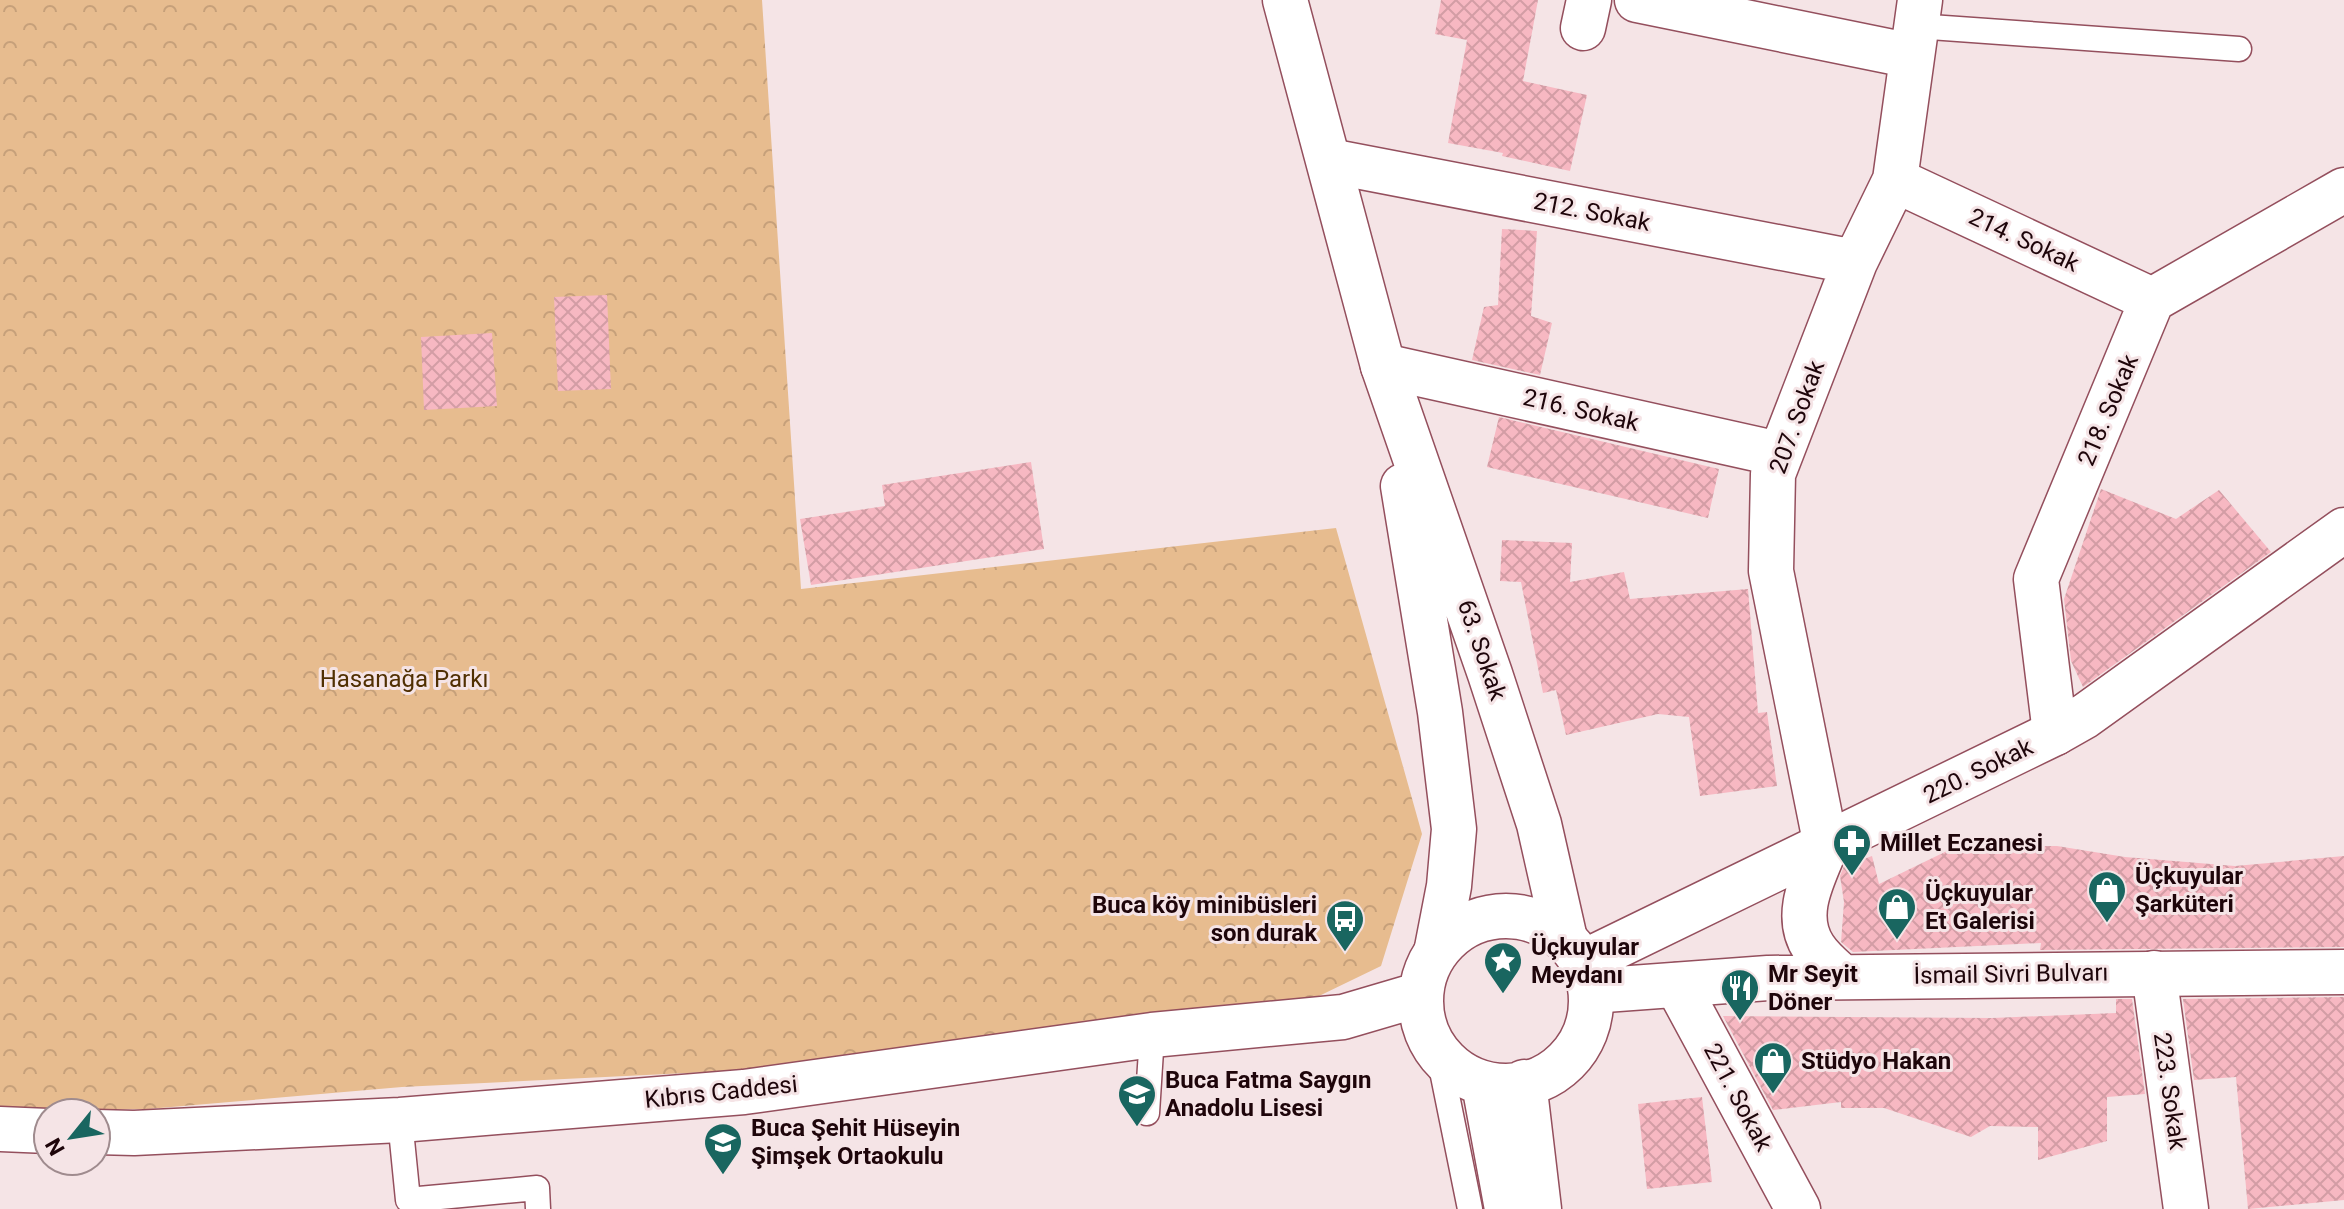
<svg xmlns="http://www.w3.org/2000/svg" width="2344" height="1209" font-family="Roboto,sans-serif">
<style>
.park{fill:url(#park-crowns)}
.building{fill:url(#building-cross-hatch)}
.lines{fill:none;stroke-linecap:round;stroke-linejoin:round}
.service-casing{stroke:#944f5d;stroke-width:27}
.minor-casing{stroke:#944f5d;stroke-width:47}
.tertiary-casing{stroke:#944f5d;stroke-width:47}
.secondary-casing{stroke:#944f5d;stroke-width:47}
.primary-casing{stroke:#944f5d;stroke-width:47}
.service{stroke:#fff;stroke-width:24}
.minor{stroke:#fff;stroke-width:44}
.tertiary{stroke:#fff;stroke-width:44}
.secondary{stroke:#fff;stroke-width:44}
.primary{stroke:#fff;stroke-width:44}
.labels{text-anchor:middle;stroke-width:6;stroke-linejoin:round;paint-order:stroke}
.street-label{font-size:24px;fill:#1e050a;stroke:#f5e4e6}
.park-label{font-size:24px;fill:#502f02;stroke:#f5e4e6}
.poi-label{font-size:24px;font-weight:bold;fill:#1e050a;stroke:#f5e4e6;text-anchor:start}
</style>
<defs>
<pattern id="park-crowns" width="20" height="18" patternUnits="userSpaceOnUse" patternTransform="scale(2)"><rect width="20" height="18" fill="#e7bc8f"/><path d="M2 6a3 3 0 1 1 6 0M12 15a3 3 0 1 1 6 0" fill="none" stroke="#c6a07a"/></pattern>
<pattern id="building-cross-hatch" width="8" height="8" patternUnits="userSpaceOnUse" patternTransform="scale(2)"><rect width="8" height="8" fill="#f7b8c2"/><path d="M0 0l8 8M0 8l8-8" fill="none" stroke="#d39da5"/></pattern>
</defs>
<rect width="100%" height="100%" fill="#f5e4e6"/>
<path class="park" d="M0,0H762L801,589L1336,528L1422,834L1381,966L1319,996L771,1069L402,1087L148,1109L0,1111Z"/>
<path class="building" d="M1441,0H1538L1523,81L1587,95L1570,171L1502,156L1503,153L1448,143L1467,40L1435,34Z
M1502,229L1537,231L1531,316L1552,323L1540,375L1472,360L1484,307L1498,305Z
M607,295L611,389L558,391L554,297Z
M492,333L497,406L424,410L421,337Z
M1499,417L1719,469L1708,518L1487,467Z
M1031,462L1044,549L811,585L800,519L885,506L882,485Z
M2101,489L2176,519L2219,490L2271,552L2083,687L2071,661L2064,599Z
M1502,540L1572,543L1570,582L1624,572L1630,599L1748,589L1758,713L1767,712L1777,786L1700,796L1689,717L1658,714L1566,735L1556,690L1543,693L1521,582L1500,581Z
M2057,846L2125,857L2235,866L2344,856V947L2040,950L2041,943L1853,952L1841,942L1844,902L1840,876L1844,866L1872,856L1879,884L1955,847Z
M2344,997V1200L2248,1209L2236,1077L2194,1080L2183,999Z
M2116,999H2132L2145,1094L2107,1097V1141L2038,1160V1127L1990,1126L1971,1137L1884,1108H1841V1102L1773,1110L1723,1016L1992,1018L2116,1013Z
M1702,1097L1712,1182L1647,1189L1638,1104Z"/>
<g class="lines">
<g class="service-casing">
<path id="service" d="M1916,26L2239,49
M1439,1056L1470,1209
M1147,1113L1152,1035
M400,1120L408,1200L537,1188L538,1209"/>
</g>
<g class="minor-casing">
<path id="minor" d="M1637,0L1912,56
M1583,28L1589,0
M1330,161L1855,262
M1895,180L2152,300
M1383,366L1779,454
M2055,733L2036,579L2152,300L2344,190
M1826,846L1771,571L1773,474L1855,262L1895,180L1920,0"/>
</g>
<g class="tertiary-casing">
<path id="tertiary" d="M2154,973L2186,1209
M1677,985L1798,1209"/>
</g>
<g class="secondary-casing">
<path id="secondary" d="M1285,0L1383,366L1490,674L1539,824L1565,939
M1403,486L1440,712L1454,829L1449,886L1437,948
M1826,846C1813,878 1792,915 1814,948C1821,959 1832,968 1841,976
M1582,963L2055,733L2085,716L2344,530
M1591,991L1768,978L2344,972"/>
</g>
<g class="primary-casing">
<path id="primary" d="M1421 1001a85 85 0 1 1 170 0a85 85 0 1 1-170 0Z
M1524,1082L1539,1209
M1484,1084L1507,1209
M0,1129L48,1131
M96,1132L134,1133L400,1120L744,1092L1152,1035L1343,1017L1421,994"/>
</g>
<use href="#service" class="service"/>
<use href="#minor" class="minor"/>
<use href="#tertiary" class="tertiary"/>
<use href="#secondary" class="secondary"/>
<use href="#primary" class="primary"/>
</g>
<defs>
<g id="pharmacy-pin" transform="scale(2)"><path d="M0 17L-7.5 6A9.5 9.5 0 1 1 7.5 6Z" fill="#196660" stroke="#f5e4e6"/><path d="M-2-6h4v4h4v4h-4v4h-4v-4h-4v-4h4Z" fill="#fff"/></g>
<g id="shop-pin" transform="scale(2)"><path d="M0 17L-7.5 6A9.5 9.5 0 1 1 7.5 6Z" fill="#196660" stroke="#f5e4e6"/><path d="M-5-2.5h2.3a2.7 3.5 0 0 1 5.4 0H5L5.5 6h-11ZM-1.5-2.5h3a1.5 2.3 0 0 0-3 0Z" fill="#fff"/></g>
<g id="bus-pin" transform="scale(2)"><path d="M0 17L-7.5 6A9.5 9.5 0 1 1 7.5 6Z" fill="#196660" stroke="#f5e4e6"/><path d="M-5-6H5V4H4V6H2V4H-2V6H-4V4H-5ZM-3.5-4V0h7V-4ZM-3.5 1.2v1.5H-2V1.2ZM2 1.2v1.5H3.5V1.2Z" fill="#fff"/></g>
<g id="sight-pin" transform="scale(2)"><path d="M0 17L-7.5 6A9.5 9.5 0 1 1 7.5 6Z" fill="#196660" stroke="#f5e4e6"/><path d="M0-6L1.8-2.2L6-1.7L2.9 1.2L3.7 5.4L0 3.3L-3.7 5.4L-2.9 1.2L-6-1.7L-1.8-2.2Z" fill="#fff"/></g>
<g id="restaurant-pin" transform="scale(2)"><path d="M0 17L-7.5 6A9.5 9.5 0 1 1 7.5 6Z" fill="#196660" stroke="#f5e4e6"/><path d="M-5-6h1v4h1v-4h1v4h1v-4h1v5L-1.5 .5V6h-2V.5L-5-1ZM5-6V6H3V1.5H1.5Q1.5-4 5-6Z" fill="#fff"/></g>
<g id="school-pin" transform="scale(2)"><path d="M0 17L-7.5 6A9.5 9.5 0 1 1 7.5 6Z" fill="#196660" stroke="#f5e4e6"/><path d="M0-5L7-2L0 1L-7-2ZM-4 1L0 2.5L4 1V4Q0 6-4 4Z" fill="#fff"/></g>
</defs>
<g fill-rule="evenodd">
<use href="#pharmacy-pin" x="1852" y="843"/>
<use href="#shop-pin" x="2107" y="890"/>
<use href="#shop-pin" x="1897" y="907"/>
<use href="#bus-pin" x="1345" y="919"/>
<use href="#sight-pin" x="1503" y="961"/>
<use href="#restaurant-pin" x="1740" y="988"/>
<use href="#shop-pin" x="1773" y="1061"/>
<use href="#school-pin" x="1137" y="1094"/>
<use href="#school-pin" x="723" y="1142"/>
</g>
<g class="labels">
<g class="street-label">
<text transform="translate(1592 212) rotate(11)" y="8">212. Sokak</text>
<text transform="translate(2024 240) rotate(25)" y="8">214. Sokak</text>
<text transform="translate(1581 410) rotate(13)" y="8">216. Sokak</text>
<text transform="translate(2108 410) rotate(-67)" y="8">218. Sokak</text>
<text transform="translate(1797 417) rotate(-70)" y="8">207. Sokak</text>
<text transform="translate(1482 650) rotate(71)" y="8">63. Sokak</text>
<text transform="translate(1978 771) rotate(-26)" y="8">220. Sokak</text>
<text transform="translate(2011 974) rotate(-1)" y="8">İsmail Sivri Bulvarı</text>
<text transform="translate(2170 1091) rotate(82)" y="8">223. Sokak</text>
<text transform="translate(721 1092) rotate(-6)" y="8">Kıbrıs Caddesi</text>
<text transform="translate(1738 1097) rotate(62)" y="8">221. Sokak</text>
</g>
<g class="park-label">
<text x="404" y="687">Hasanağa Parkı</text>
</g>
<g class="poi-label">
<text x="1880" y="851">Millet Eczanesi</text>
<text x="2135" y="884">Üçkuyular<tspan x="2135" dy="28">Şarküteri</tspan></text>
<text x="1925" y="901">Üçkuyular<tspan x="1925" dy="28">Et Galerisi</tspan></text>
<text x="1317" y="913" text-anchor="end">Buca köy minibüsleri<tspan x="1317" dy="28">son durak</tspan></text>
<text x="1531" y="955">Üçkuyular<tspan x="1531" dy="28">Meydanı</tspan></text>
<text x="1768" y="982">Mr Seyit<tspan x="1768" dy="28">Döner</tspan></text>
<text x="1801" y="1069">Stüdyo Hakan</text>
<text x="1165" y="1088">Buca Fatma Saygın<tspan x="1165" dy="28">Anadolu Lisesi</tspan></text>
<text x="751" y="1136">Buca Şehit Hüseyin<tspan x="751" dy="28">Şimşek Ortaokulu</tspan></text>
</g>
</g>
<g transform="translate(72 1137) rotate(240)"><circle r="38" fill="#f5e4e6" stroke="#9f8b8e" stroke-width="2"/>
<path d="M0-6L14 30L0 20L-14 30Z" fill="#196660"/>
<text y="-12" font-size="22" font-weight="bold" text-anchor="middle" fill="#1e050a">N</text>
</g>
</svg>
